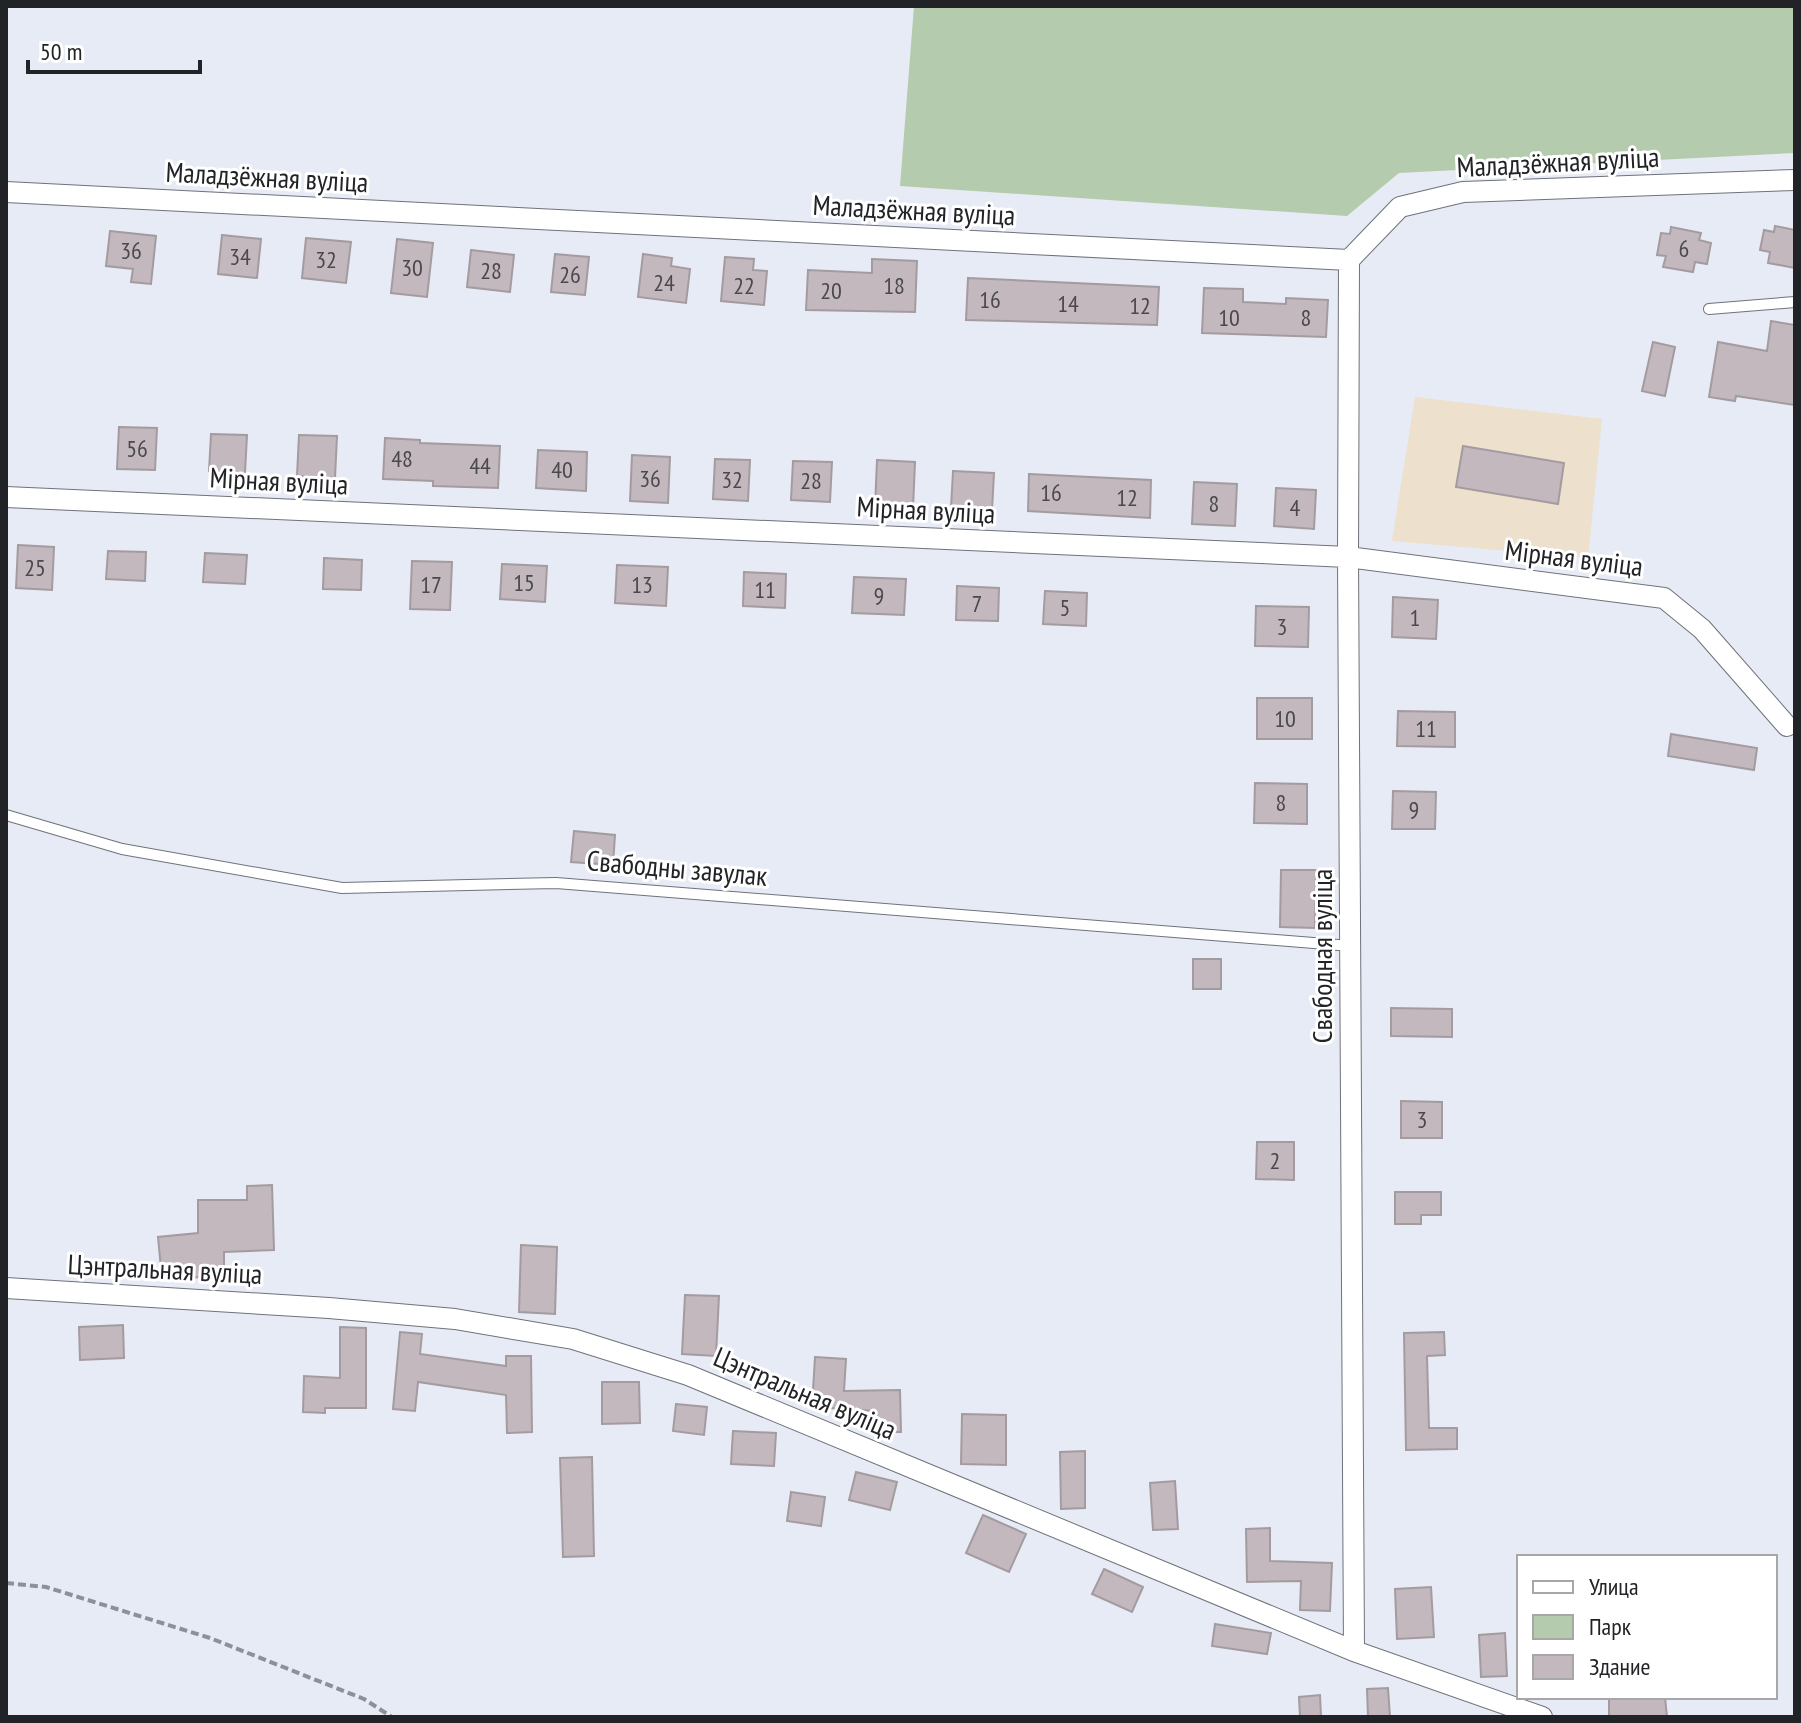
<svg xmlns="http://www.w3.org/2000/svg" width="1801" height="1723" font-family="'PT Sans Narrow',sans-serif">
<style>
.education{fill:#ede0cc}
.green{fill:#b4cbad}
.building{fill:#c2b8be;stroke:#a49ba0;stroke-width:2}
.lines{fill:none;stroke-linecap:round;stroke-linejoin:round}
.service-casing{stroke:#6f727a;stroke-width:12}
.minor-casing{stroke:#6f727a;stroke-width:22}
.path{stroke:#8d9097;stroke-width:4;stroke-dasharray:8 4;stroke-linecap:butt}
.service{stroke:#fff;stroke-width:10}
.minor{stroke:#fff;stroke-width:20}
.labels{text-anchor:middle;stroke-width:6;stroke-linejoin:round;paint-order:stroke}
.number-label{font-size:24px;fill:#4a484c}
.street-label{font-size:28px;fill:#222326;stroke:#fff}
</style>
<rect width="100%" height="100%" fill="#e7ebf5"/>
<path class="education" d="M1415,397L1602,419L1588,558L1392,541Z"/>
<path class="green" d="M914,6H1795V153L1399,173L1347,216L900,186Z"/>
<path class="building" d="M1775,226L1795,230V268L1768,263L1770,252L1760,250L1764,230L1774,232Z
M1671,227L1701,233L1699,240L1711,243L1707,264L1695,262L1693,272L1663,267L1666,256L1657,255L1661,233L1670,234Z
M110,231L156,236L151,284L131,282L133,269L106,266Z
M222,235L261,239L257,278L218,274Z
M306,238L351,242L346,283L302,278Z
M397,239L433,243L427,297L391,293Z
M471,250L514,255L510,292L467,287Z
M555,254L589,257L585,295L551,292Z
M643,254L672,258L671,266L690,269L686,303L638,297Z
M725,257L754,259L753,270L767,271L764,305L721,301Z
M872,259L917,261L915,312L806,310L808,270L872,273Z
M968,278L1159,287L1157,325L966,320Z
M1204,288L1243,289V302L1286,304V298L1328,300L1326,337L1202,333Z
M1771,321L1795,325V405L1736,396L1735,401L1709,397L1718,342L1767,351Z
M1653,342L1675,347L1665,396L1642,391Z
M119,427L157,428L155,470L117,469Z
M211,434L247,435L245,473L209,471Z
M299,435L337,436L335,478L297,476Z
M385,438L420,440V443L500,446L498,488L433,486V481L383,479Z
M1463,446L1564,463L1558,504L1456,487Z
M538,450L587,452L586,491L536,488Z
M632,455L670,457L668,503L630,501Z
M715,459L750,460L748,501L713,499Z
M877,460L915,462L913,508L875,507Z
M793,461L832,462L830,502L791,500Z
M953,471L994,473L992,510L951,508Z
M1029,474L1151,480L1150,518L1028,511Z
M1194,482L1237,484L1235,526L1192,524Z
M1276,488L1316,490L1314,529L1274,526Z
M18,545L54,547L52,590L16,588Z
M108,551L146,552L145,581L106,579Z
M205,553L247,555L245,584L203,582Z
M324,558L362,560L361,590L323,589Z
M412,561L452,562L450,610L410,609Z
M502,564L547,566L545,602L500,599Z
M617,565L668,567L666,606L615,603Z
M744,572L786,574L785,608L743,606Z
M854,577L906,579L904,615L852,613Z
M957,586L999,588L998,621L956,620Z
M1045,591L1087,593L1086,626L1043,624Z
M1393,597L1438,600L1436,639L1392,637Z
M1256,606L1309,607L1308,647L1255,646Z
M1257,698H1312V739H1257Z
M1398,711L1455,712V747L1397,746Z
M1671,734L1757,748L1754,770L1668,756Z
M1255,783L1307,784V824L1254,823Z
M1393,791L1436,792L1435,829H1392Z
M574,831L615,835L613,865L571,862Z
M1281,870H1316L1315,928L1280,927Z
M1193,959H1221V989H1193Z
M1391,1008L1452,1009V1037L1391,1036Z
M1401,1101L1442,1102V1138H1401Z
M1257,1142H1294V1180L1256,1179Z
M272,1185L274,1250L224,1252V1276L162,1279L158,1237L198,1233V1200H247V1186Z
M1395,1192H1441V1215H1421V1224H1395Z
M521,1245L557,1247L555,1314L519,1312Z
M685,1295L719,1296L716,1356L682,1354Z
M123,1325L124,1358L80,1360L79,1327Z
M340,1327L366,1328V1408H325V1413L303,1412L304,1376L340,1378Z
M400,1332L422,1334L420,1354L506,1366V1356H531L532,1432L507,1433L506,1395L418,1382L415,1411L393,1409Z
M1444,1332L1445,1355L1427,1356L1429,1428H1457V1449L1406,1450L1404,1333Z
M815,1357L846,1359L844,1391L900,1390L901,1432H876L875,1411L812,1407Z
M602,1382H639L640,1423L602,1424Z
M676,1404L707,1407L704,1435L673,1431Z
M962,1414L1006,1415V1465L961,1464Z
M733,1431L776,1433L774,1466L731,1464Z
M1085,1451V1508L1061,1509L1060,1452Z
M592,1457L594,1556L563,1557L560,1458Z
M856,1472L897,1482L890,1510L849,1500Z
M1175,1481L1178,1529L1153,1530L1150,1483Z
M791,1492L825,1497L821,1526L787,1521Z
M983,1515L1026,1534L1009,1572L966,1553Z
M1270,1528V1561L1332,1563L1330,1611L1300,1610L1301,1581L1247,1582L1246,1529Z
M1104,1569L1143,1587L1132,1612L1092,1594Z
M1431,1587L1434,1637L1397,1639L1395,1589Z
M1215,1624L1271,1633L1267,1654L1212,1646Z
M1505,1633L1507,1676L1481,1677L1479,1635Z
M1388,1688L1390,1717H1368L1367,1689Z
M1320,1695L1321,1717H1300L1299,1697Z
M1609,1697H1665L1667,1717H1609Z"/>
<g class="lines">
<g class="service-casing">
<path id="service" d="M1709,309L1795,302
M6,815L122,849L342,888L556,883L1351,946"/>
</g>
<g class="minor-casing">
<path id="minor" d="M6,192L1349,260L1400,207L1463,192L1795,180
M1349,260L1348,557L1354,1651
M6,497L1348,557L1664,598L1702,629L1787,726
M6,1288L329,1308L455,1319L573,1339L688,1375L1354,1651L1542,1717"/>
</g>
<path class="path" d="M6,1583L46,1587L210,1638L364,1699L392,1717"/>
<use href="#service" class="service"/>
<use href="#minor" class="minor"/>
</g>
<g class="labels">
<g class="number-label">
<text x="1684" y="257">6</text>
<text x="131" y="259">36</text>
<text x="240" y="265">34</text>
<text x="326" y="268">32</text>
<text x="412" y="276">30</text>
<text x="491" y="279">28</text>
<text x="570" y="283">26</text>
<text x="664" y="291">24</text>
<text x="744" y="294">22</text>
<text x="894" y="294">18</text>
<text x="831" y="299">20</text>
<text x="990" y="308">16</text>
<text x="1068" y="312">14</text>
<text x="1140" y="314">12</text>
<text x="1229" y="326">10</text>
<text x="1306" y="326">8</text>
<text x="137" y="457">56</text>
<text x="402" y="467">48</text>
<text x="480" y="474">44</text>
<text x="562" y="478">40</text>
<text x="650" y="487">36</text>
<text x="732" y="488">32</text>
<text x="811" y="489">28</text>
<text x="1051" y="501">16</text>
<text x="1127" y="506">12</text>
<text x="1214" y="512">8</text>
<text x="1295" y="516">4</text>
<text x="35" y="576">25</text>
<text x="524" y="591">15</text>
<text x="431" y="593">17</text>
<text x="642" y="593">13</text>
<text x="765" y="598">11</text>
<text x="879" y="604">9</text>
<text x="977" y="612">7</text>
<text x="1065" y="616">5</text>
<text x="1415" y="626">1</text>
<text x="1282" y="635">3</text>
<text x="1285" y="727">10</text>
<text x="1426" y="737">11</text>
<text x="1281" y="811">8</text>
<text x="1414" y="818">9</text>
<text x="1422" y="1128">3</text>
<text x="1275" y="1169">2</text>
</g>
<g class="street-label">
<text transform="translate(1558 162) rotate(-3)" y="10">Маладзёжная вуліца</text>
<text transform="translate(267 177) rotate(3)" y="10">Маладзёжная вуліца</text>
<text transform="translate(914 210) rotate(3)" y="10">Маладзёжная вуліца</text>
<text transform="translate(279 481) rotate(3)" y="10">Мірная вуліца</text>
<text transform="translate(926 510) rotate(3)" y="10">Мірная вуліца</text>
<text transform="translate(1574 558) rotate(7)" y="10">Мірная вуліца</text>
<text transform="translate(677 868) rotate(5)" y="10">Свабодны завулак</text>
<text transform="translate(1322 956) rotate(-90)" y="10">Свабодная вуліца</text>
<text transform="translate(165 1269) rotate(3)" y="10">Цэнтральная вуліца</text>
<text transform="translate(805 1393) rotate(23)" y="10">Цэнтральная вуліца</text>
</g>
</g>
<rect width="1801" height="1723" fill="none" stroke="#222326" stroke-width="16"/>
<rect x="1517" y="1555" width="260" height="144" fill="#ffffff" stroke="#a7a7a8" stroke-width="2"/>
<rect x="1533" y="1581" width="40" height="12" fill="#ffffff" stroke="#a7a7a8" stroke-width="2"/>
<text x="1589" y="1595" font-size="24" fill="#222326">Улица</text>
<rect x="1533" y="1615" width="40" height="24" fill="#b4cbad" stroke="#a7a7a8" stroke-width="2"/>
<text x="1589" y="1635" font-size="24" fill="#222326">Парк</text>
<rect x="1533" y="1655" width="40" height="24" fill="#c2b8be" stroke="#a7a7a8" stroke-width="2"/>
<text x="1589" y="1675" font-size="24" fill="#222326">Здание</text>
<path d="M28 60v12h172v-12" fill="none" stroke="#222326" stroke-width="4"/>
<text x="40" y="60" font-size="24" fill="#222326" stroke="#ffffff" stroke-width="6" paint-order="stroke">50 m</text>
</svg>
